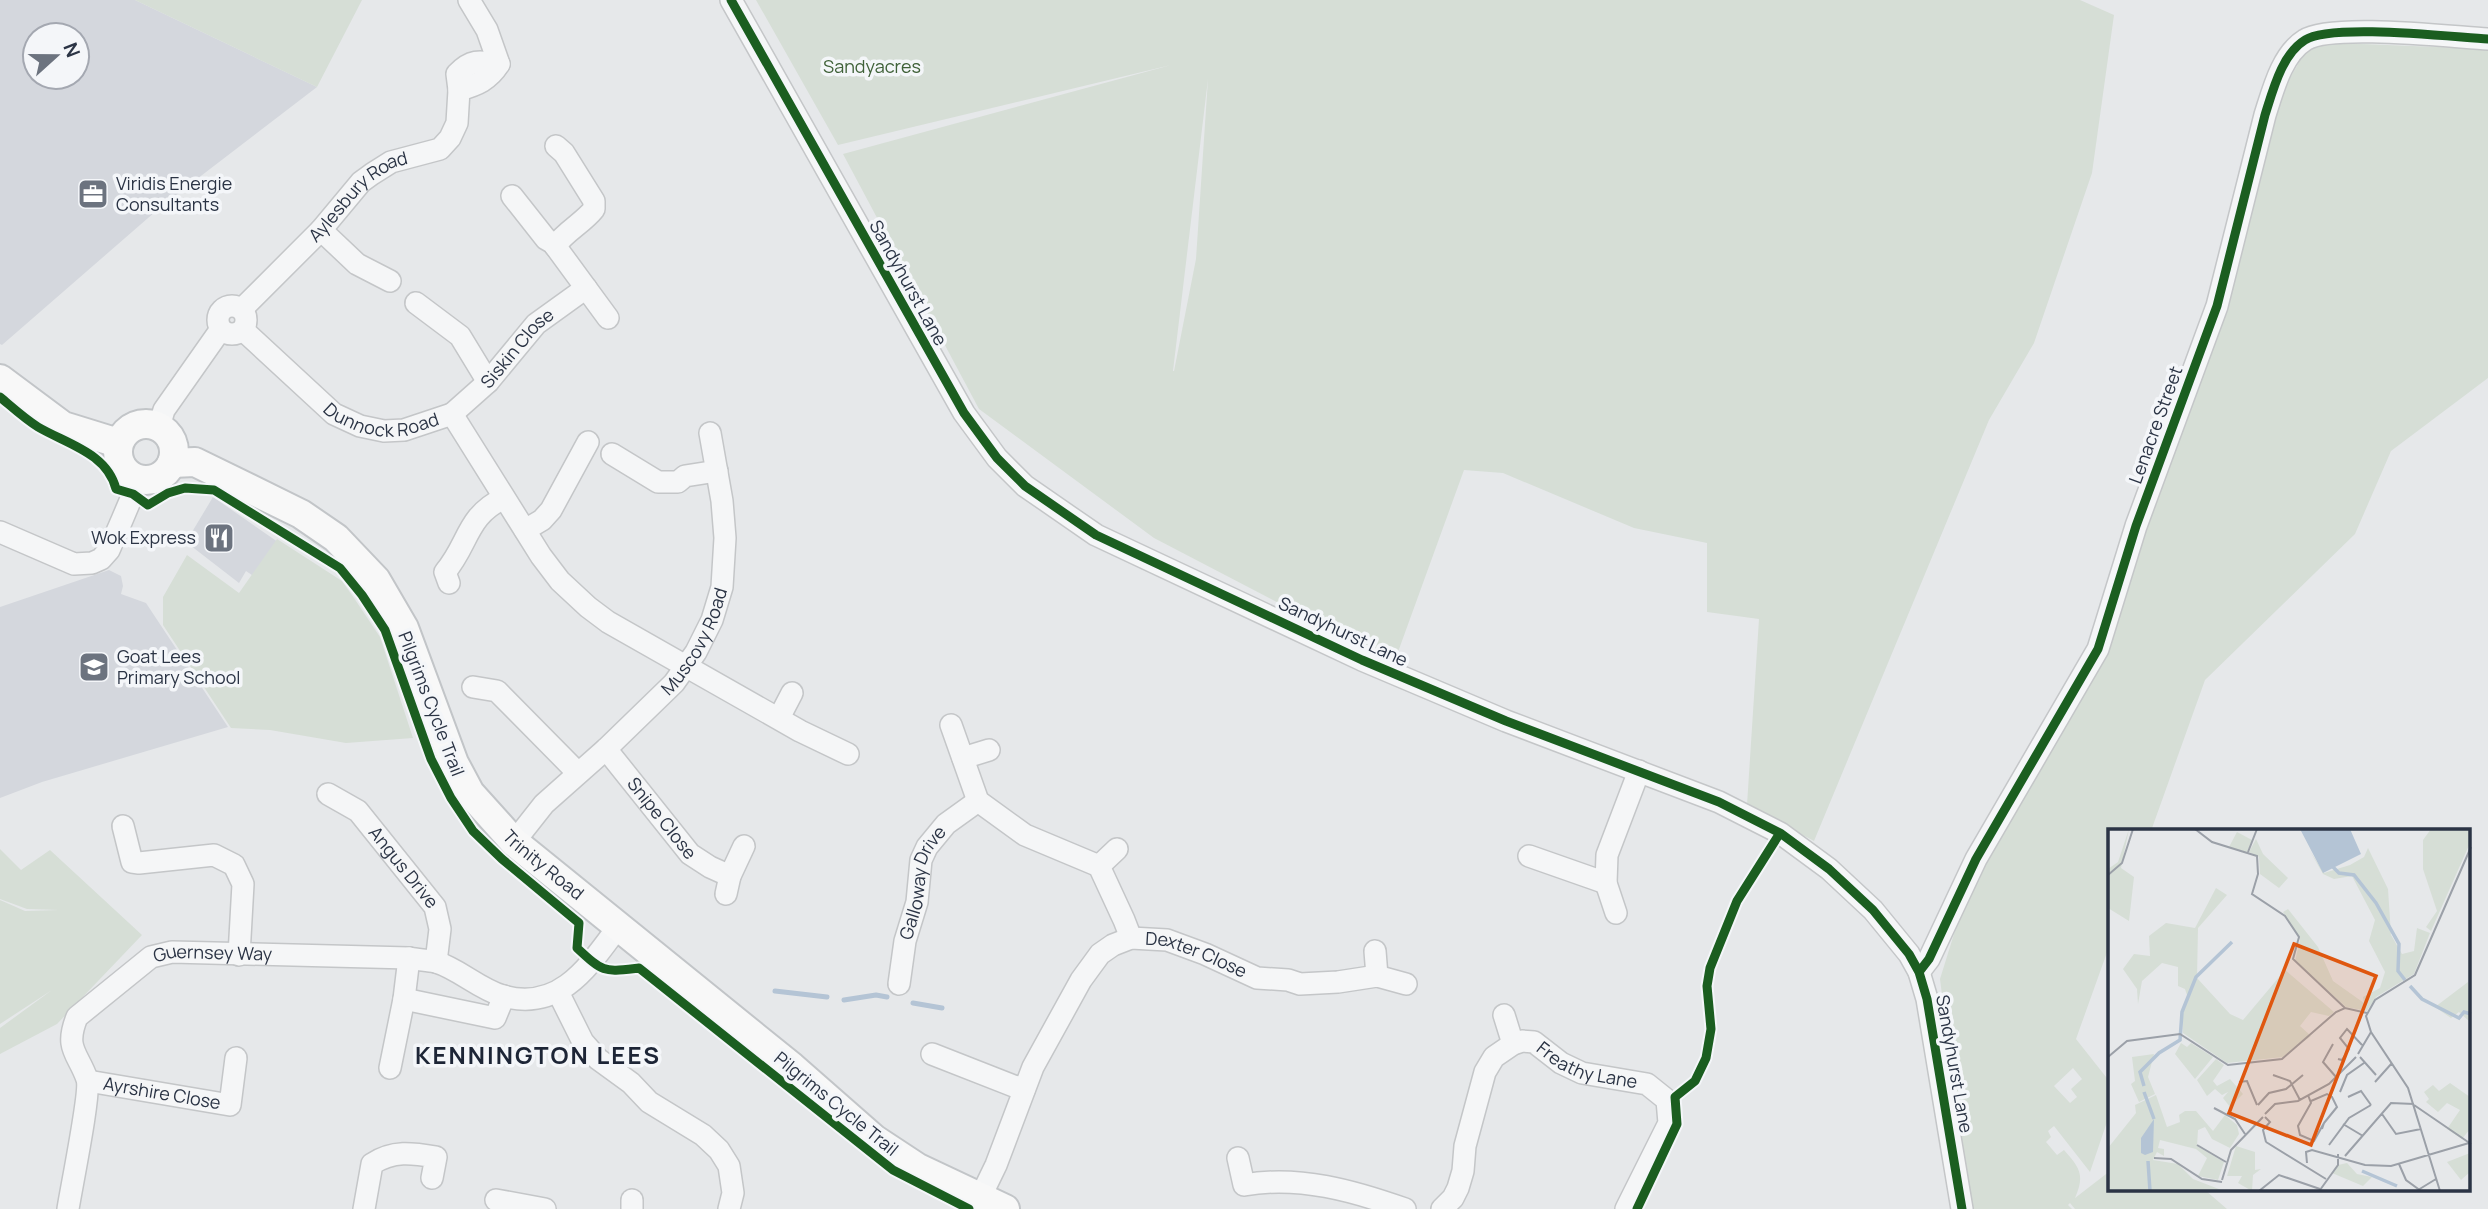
<svg xmlns="http://www.w3.org/2000/svg" width="2488" height="1209" font-family="Manrope,sans-serif">
<style>
.built{fill:#d4d7dd;fill-rule:evenodd}
.green{fill:#d6ded6;fill-rule:evenodd}
.lines{fill:none;stroke-linecap:round;stroke-linejoin:round}
.stream{stroke:#b4c4d5;stroke-width:5}
.minor-casing{stroke:#c4c6c8;stroke-width:24}
.major-casing{stroke:#c2c5c8;stroke-width:32}
.minor{stroke:#f5f6f7;stroke-width:21}
.major{stroke:#f8f8f8;stroke-width:28}
.cycleway-casing{stroke:#f4f6f9;stroke-width:13}
.cycleway{stroke:#1b5e20;stroke-width:9}
.labels{text-anchor:middle;stroke-width:7;stroke-linejoin:round;paint-order:stroke}
.park-label{font-size:18px;fill:#3f6138;stroke:#f4f6f9}
.poi-label{font-size:18px;fill:#2b3445;stroke:#f4f6f9;text-anchor:start}
.street-label{font-size:18px;fill:#2b3445;stroke:#f4f6f9}
.district-label{font-size:24px;font-weight:bold;letter-spacing:2px;fill:#1d2536;stroke:#f4f6f9}
.inset-river{fill:none;stroke:#b4c4d5;stroke-width:3.5}
.inset-road{fill:none;stroke:#9ba0a8;stroke-width:2}
.view{fill:#df570f;fill-opacity:0.15;stroke:#df570f;stroke-width:3.5}
.inset-edge{fill:none;stroke:#2b3445;stroke-width:3.5}
</style>
<rect width="100%" height="100%" fill="#e6e8ea"/>
<path class="built" d="M0,0H135L317,87L163,205L2,345L0,344ZM35,35H77V77H35Z
M213,497L288,549L265,584L246,571L239,583L186,542Z
M109,570L121,576L123,586L121,594L146,603L228,727L42,782L0,798V607Z"/>
<path class="green" d="M135,0H362L317,87Z
M756,0H2080L2114,15L2092,173L2034,343L1989,420L1814,841L1747,805L1759,619L1707,612V543L1634,528L1503,473L1464,470L1394,663L1154,538L979,409L843,154L1171,65L838,145ZM1208,79L1196,259L1174,371H1173Z
M2311,42L2488,49V378L2391,451L2355,534L2205,680L2151,831H2110V944L2076,1039L2110,1082V1113L2090,1172L2054,1126L2048,1131L2051,1137L2046,1142L2057,1155L2064,1150C2080,1168 2085,1175 2075,1198L2110,1171V1190H2205L2227,1209H2075L2070,1203L2068,1205L2072,1209H1969L1940,979L1972,876L2103,650L2283,90ZM2073,1068L2082,1079L2071,1089L2077,1097L2070,1103L2054,1086Z
M277,539L342,581L354,598L380,637L413,738L346,743L270,730L231,728L163,625V597L187,555L239,593Z
M0,849L21,870L50,850L142,935L57,1024L0,1054V1028L52,990L0,1024V900L25,911L59,910L27,909L0,899Z"/>
<g class="lines">
<path class="stream" d="M775,991L827,997
M844,1000L876,995L887,997
M913,1003L942,1008"/>
<g class="minor-casing">
<g id="minor">
<path d="M731,0L964,413L997,458L1025,486L1096,535L1362,660L1506,721L1719,802L1780,833L1829,869L1873,910L1909,954L1919,972L1927,999L1962,1209"/>
<path d="M459,90L457,74C471,59 480,61 499,64"/>
<path d="M512,196L546,239L553,243L608,318"/>
<path d="M321,230L357,264L390,281"/>
<path d="M555,246C566,231 583,223 594,209V201L564,153L556,146"/>
<path d="M416,303L460,336L488,382"/>
<circle cx="232" cy="320" r="14"/>
<path id="s1" d="M242,309L321,230L361,182L372,174L391,162L440,149L450,138L457,123L459,90C477,85 489,80 499,64L487,30L469,0"/>
<path id="s2" d="M243,330L334,414L360,426L384,431L404,430L452,414L541,556L560,581L588,607L608,622L800,731L848,754"/>
<path id="s3" d="M452,414L488,382L536,324L586,288"/>
<path d="M159,427L164,410L221,329"/>
<path d="M612,454L658,482H678L685,476L717,471"/>
<path d="M525,530L542,520L551,510L588,442"/>
<path d="M0,532L74,564L92,563L101,559L109,550L122,520L133,494L130,476"/>
<path d="M449,583L445,572C469,544 466,516 504,498"/>
<path d="M473,687L497,691L578,773"/>
<path d="M779,718L792,693"/>
<path d="M951,725L978,801L1025,835L1099,866L1124,920L1131,938"/>
<path id="s4" d="M606,749L690,854L710,867L730,876"/>
<path d="M963,758L989,750"/>
<path id="s5" d="M328,794L358,811L435,907L440,929L436,962"/>
<path d="M123,826L132,862L139,863L214,855L234,865L243,884L239,955"/>
<path id="s6" d="M514,842L544,804L606,749L674,683L696,652L712,620L722,587L725,538L722,501L710,433"/>
<path d="M1529,856L1606,883"/>
<path d="M1099,866L1117,849"/>
<path d="M726,894L730,876L744,846"/>
<path d="M1616,913L1606,883L1607,855L1639,771"/>
<path d="M1375,951L1377,976"/>
<path d="M1919,972L1929,959L1976,859L2098,649L2136,526L2217,306L2265,115C2273,90 2282,54 2305,40C2331,23 2452,37 2488,39"/>
<path id="s7" d="M899,984L905,941L917,902L921,860L927,847L946,824L978,801"/>
<path d="M558,992L583,1042L598,1059L631,1083L649,1102L703,1135L719,1150L729,1166L733,1193L729,1209"/>
<path d="M404,999L495,1018L504,996"/>
<path d="M1504,1015L1513,1044"/>
<path d="M932,1054L1024,1090"/>
<path d="M390,1068L404,999L409,958"/>
<path id="s8" d="M88,1081L230,1105L236,1058"/>
<path d="M1238,1158L1244,1185C1299,1175 1354,1191 1405,1209"/>
<path id="s9" d="M980,1198L996,1165L1033,1067L1081,980L1100,954L1113,945L1131,938L1167,940L1205,954L1257,978L1288,980L1300,984L1338,982L1377,976L1406,984"/>
<path d="M496,1200L545,1209"/>
<path d="M632,1200V1209"/>
<path id="s10" d="M68,1209C71,1189 91,1092 87,1079C78,1053 64,1049 77,1017L151,957L172,952L409,958C417,960 427,960 436,962C459,969 479,989 503,996C560,1012 589,966 618,927"/>
<path d="M364,1209L372,1164C393,1150 412,1153 436,1157L432,1178"/>
<path id="s11" d="M1442,1209L1453,1198L1458,1188L1463,1171L1465,1146L1485,1072L1494,1057L1513,1044L1522,1041L1534,1042L1561,1063L1582,1073L1647,1084L1667,1100L1669,1123L1626,1209"/>
</g>
</g>
<g class="major-casing">
<g id="major">
<path d="M0,379L63,426L118,443"/>
<circle cx="146" cy="452" r="28"/>
<path id="s12" d="M172,463L195,462L301,514L336,538L376,580L404,628L454,763L470,793L514,842L792,1067L874,1139L918,1168L1005,1209"/>
</g>
</g>
<use href="#minor" class="minor"/>
<use href="#major" class="major"/>
<g class="cycleway-casing">
<path id="cycleway" d="M731,0L964,413L997,458L1025,486L1096,535L1362,660L1506,721L1719,802L1780,833L1829,869L1873,910L1909,954L1919,972L1927,999L1962,1209
M0,397C12,407 25,419 38,427C67,444 107,453 116,489L133,494L148,505L168,493L185,488L214,490L340,568L362,595L385,630L431,759L451,798L473,831L502,859L579,923L577,948C604,973 603,972 639,968L893,1170L969,1209
M1919,972L1929,959L1976,859L2098,649L2136,526L2217,306L2265,115C2273,90 2282,54 2305,40C2331,23 2452,37 2488,39
M1637,1209L1677,1124L1675,1097L1695,1081L1706,1058L1711,1029L1707,986L1710,968L1737,901L1780,833"/>
</g>
<use href="#cycleway" class="cycleway"/>
</g>
<defs>
<g id="office-square" transform="scale(1.575)"><rect x="-9" y="-9" width="18" height="18" rx="4" fill="#6c737f" stroke="#f4f6f9"/><path d="M-6-3h4V-5.5h4V-3h4V5H-6ZM-1-4.5V-3h2v-1.5ZM-6 0V1H6V0Z" fill="#fff"/></g>
<g id="restaurant-square" transform="scale(1.575)"><rect x="-9" y="-9" width="18" height="18" rx="4" fill="#6c737f" stroke="#f4f6f9"/><path d="M-5-6h1v4h1v-4h1v4h1v-4h1v5L-1.5 .5V6h-2V.5L-5-1ZM5-6V6H3V1.5H1.5Q1.5-4 5-6Z" fill="#fff"/></g>
<g id="school-square" transform="scale(1.575)"><rect x="-9" y="-9" width="18" height="18" rx="4" fill="#6c737f" stroke="#f4f6f9"/><path d="M0-5L7-2L0 1L-7-2ZM-4 1L0 2.5L4 1V4Q0 6-4 4Z" fill="#fff"/></g>
</defs>
<g fill-rule="evenodd">
<use href="#office-square" x="93" y="194"/>
<use href="#restaurant-square" x="219" y="538"/>
<use href="#school-square" x="94" y="667"/>
</g>
<g class="labels">
<g class="park-label">
<text x="872" y="73">Sandyacres</text>
</g>
<g class="poi-label">
<text x="116" y="190">Viridis Energie<tspan x="116" dy="21">Consultants</tspan></text>
<text x="196" y="544" text-anchor="end">Wok Express</text>
<text x="117" y="663">Goat Lees<tspan x="117" dy="21">Primary School</tspan></text>
</g>
<g class="street-label">
<text dy="6" stroke="none"><textPath href="#s1" startOffset="163">Aylesbury Road</textPath></text>
<text transform="translate(908 283) rotate(61)" y="6">Sandyhurst Lane</text>
<text dy="6" stroke="none"><textPath href="#s3" startOffset="93">Siskin Close</textPath></text>
<text dy="6" stroke="none"><textPath href="#s2" startOffset="173">Dunnock Road</textPath></text>
<text transform="translate(2156 425) rotate(-70)" y="6">Lenacre Street</text>
<text transform="translate(1343 632) rotate(25)" y="6">Sandyhurst Lane</text>
<text dy="6" stroke="none"><textPath href="#s6" startOffset="273">Muscovy Road</textPath></text>
<text transform="translate(431 704) rotate(69)" y="6">Pilgrims Cycle Trail</text>
<text dy="6" stroke="none"><textPath href="#s4" startOffset="89">Snipe Close</textPath></text>
<text dy="6" stroke="none"><textPath href="#s12" startOffset="578">Trinity Road</textPath></text>
<text dy="6" stroke="none"><textPath href="#s5" startOffset="107">Angus Drive</textPath></text>
<text dy="6" stroke="none"><textPath href="#s7" startOffset="105">Galloway Drive</textPath></text>
<text dy="6" stroke="none"><textPath href="#s9" startOffset="376">Dexter Close</textPath></text>
<text dy="6" stroke="none"><textPath href="#s10" startOffset="355">Guernsey Way</textPath></text>
<text dy="6" stroke="none"><textPath href="#s11" startOffset="268">Freathy Lane</textPath></text>
<text transform="translate(1954 1064) rotate(80)" y="6">Sandyhurst Lane</text>
<text dy="6" stroke="none"><textPath href="#s8" startOffset="75">Ayrshire Close</textPath></text>
<text transform="translate(836 1104) rotate(39)" y="6">Pilgrims Cycle Trail</text>
</g>
<g class="district-label">
<text x="538" y="1064">KENNINGTON LEES</text>
</g>
</g>
<g transform="translate(2108 829)">
<rect width="362" height="362" fill="#e6e8ea"/>
<path d="M21,0L13,39L26,48L21,92L0,79V40L10,33ZM323,0H362V14L323,102L318,98L329,82L315,40V11ZM129,3L144,11L139,23L121,18ZM148,10L155,25L180,49L171,59L152,45L151,28L141,23ZM260,19L280,60L283,106L294,125L306,122L309,99L322,104L306,145L268,168L259,182L238,178L187,132L192,111L175,83L180,80L210,118L225,152L256,174L255,168L272,159L277,143L261,112L267,91L244,47L226,50L215,45L202,22L216,44L242,36L256,28ZM108,59L119,66L90,99L89,149L122,185L135,191L177,141L226,183L221,187L203,183L192,197L203,207L175,228L119,234L75,204L74,179L80,169L77,160L70,157V138L54,134L34,152L30,175L29,160L15,140L26,125L42,127L41,107L58,94L87,99ZM360,153L362,193L351,183L343,189L327,178ZM73,214L79,218L83,214L105,228L87,250L67,225ZM46,225L40,248L47,265L31,273L23,255L27,252L24,228ZM108,230L116,236L105,252L109,257L122,250L135,265L122,278L115,269L120,263L114,266L107,260L99,267L89,251ZM342,254L362,268V300L354,310L339,300L352,281L339,274L330,283L318,273L321,270L316,263L325,256L331,262ZM48,266L59,298L72,293L71,286L77,282H88L105,302L117,286L129,296L131,305L122,319L104,310L97,298L90,301L89,317L116,333L110,351L90,347L99,329L88,320L52,311L50,319L56,320V327L49,323L45,331L70,335L85,350L116,362H0V319L28,284L27,276ZM128,317L147,323V341L153,340L145,346L144,362L130,354L134,347H119ZM362,324V343L353,351L339,333ZM239,334L249,345L264,348L255,357L224,344L230,336Z" fill="#d6ded6"/>
<path d="M192,0H242L253,25L215,44ZM46,290L45,323L37,326L33,324V309Z" fill="#b4c4d5"/>
<path class="inset-river" d="M225,38L231,44L246,46L268,74L291,115L290,142L297,151M302,157L314,170L351,189L356,183L363,185M36,257L32,243L51,224L72,211L74,183L88,148L124,113M36,263L46,290M40,332L42,362M254,342L289,357"/>
<path class="inset-road" d="M87,0L104,13L149,27L150,45L144,65L177,87L191,108L185,130L237,179M140,23L149,0M0,46L14,34L25,0M225,215L215,233L228,248M250,225L263,203M0,228L19,212L72,205L120,236L174,230L228,183L237,179L259,184M252,228L268,246M230,230L234,231L241,220L232,209L239,200L254,216M165,246L182,252L192,271M131,253L139,252L149,276M267,253L284,234M232,263L239,246L256,234M200,266L203,274L190,297L192,306L206,312L216,294L214,300M240,268L253,262L263,276M203,272L219,265L224,268L229,278L216,294M150,276L161,264L178,260L195,246M306,276L363,315M106,279L127,290L137,305M157,285L167,275L190,272L221,255L248,228M274,285L288,305L313,300M157,288L162,293L155,301L158,313M235,295L255,307M158,313L218,350M89,316L118,333M221,316L241,289L263,276M237,327L283,274L306,275M46,329L63,330L94,350L114,353M199,334L198,323L204,321L257,336L283,337L361,314M291,335L298,351L313,362M114,351L123,321L155,288M212,361L230,336V325M310,361L328,350M151,362L171,346L212,360M332,362L300,259L263,203L258,187L267,171L307,146L363,18"/>
<path class="view" d="M186,115L268,147L203,316L121,284Z"/>
<rect width="362" height="362" class="inset-edge"/>
</g>
<g transform="translate(56 56) rotate(69)"><circle r="33" fill="#f4f6f9" stroke="#a4a8b1" stroke-width="2"/>
<path d="M0-5L12 26L0 18L-12 26Z" fill="#6c737f"/>
<text y="-10" font-size="19" font-weight="bold" text-anchor="middle" fill="#2b3445">N</text>
</g>
</svg>
